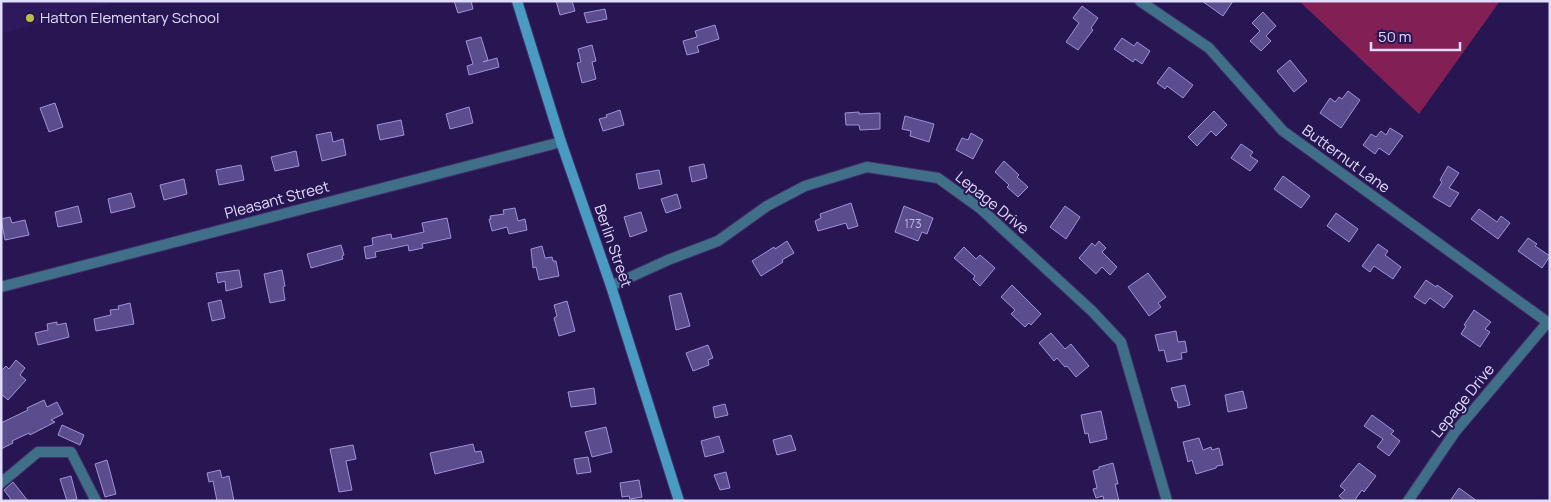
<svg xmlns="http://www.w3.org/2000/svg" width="1551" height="502" font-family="Manrope,sans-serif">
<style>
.built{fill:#2e195d}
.forest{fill:#821f55}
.building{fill:#5a4c8d;stroke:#9f92da}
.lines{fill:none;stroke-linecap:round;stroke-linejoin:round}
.minor-casing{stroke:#42326a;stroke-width:12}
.tertiary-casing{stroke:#42326a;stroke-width:12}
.secondary-casing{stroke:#42326a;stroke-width:12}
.minor{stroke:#407089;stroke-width:10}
.tertiary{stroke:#407089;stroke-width:10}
.secondary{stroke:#4a9bc2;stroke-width:10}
.poi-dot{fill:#bac045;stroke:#281652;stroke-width:2}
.labels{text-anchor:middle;stroke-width:4;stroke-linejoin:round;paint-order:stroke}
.number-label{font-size:12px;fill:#beb8e0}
.poi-label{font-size:15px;fill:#e0dcfb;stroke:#281652;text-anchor:start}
.street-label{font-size:15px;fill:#e0dcfb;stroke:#281652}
</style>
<rect width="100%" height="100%" fill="#281652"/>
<path class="built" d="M1,1H118L1,34Z"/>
<path class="forest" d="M1299,1H1500L1419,114Z"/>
<path class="building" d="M454,1H471L473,9L458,13Z
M556,1H572L575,11L560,15Z
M1202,1H1233L1223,16Z
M1082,6L1098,18L1091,28L1093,30L1078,50L1066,42L1079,23L1073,18Z
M605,9L607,19L587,23L584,13Z
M1263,12L1276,26L1266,36L1271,41L1261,51L1250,41L1260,31L1252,23Z
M715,25L719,39L697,46L699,52L687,55L683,41L697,37L695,31Z
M481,37L488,60L483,62L497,58L499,67L469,75L467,66L473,64L466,41Z
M1122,38L1134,46L1137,42L1150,51L1142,64L1135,59L1133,62L1114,49Z
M592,45L596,61L592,62L596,79L582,83L577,63L581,62L578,49Z
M1290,60L1307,81L1294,92L1277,71Z
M1169,67L1193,85L1183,98L1167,86L1165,89L1157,83Z
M1348,91L1360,100L1341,128L1320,113L1330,98L1335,102L1339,97L1342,99Z
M55,103L63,127L49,132L40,108Z
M469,107L473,123L450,129L446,114Z
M620,110L624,125L603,131L599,119L607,117L606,115Z
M1214,111L1227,125L1216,136L1211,131L1197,146L1188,137Z
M859,112V114L880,113V129L860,130L859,125H846L845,113Z
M905,116L934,124L929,142L910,136L911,131L902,129Z
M401,120L404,135L380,140L377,125Z
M1390,128L1403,136L1389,155L1379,148L1375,154L1363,145L1371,134L1376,137L1381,131L1386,135Z
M331,132L333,142L343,139L346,155L322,161L316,135Z
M971,133L983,140L973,159L956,150L962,138L968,140Z
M1241,144L1253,152L1250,156L1258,161L1250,171L1231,158Z
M296,151L299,166L275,171L271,157Z
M1004,161L1019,175L1017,177L1028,187L1018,197L1007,187L1009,185L995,172Z
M704,164L707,178L692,182L689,167Z
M241,165L244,180L219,185L216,170Z
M1448,166L1459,173L1449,188L1459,193L1450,207L1433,197L1442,182L1440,180Z
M659,170L662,184L639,189L636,174Z
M1283,176L1310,196L1301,208L1274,189Z
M184,179L187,194L164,200L160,185Z
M131,193L135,207L111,213L108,199Z
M677,194L681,208L666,213L661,199Z
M851,203L858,226L848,229L846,223L818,231L815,221L821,218L820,214Z
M78,206L82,222L58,227L55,212Z
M904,206L933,218L927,234L922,232L918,241L895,232Z
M1065,206L1080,217L1066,239L1050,227Z
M515,208L518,221L525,219L527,230L509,234L507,227L492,231L489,219H491L490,216L504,214L503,210Z
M1479,209L1497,222L1501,216L1510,223L1498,239L1471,219Z
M641,212L647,231L630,237L624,217Z
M1336,213L1358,229L1349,242L1327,226Z
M10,217L12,223L25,220L29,235L5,240L1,219Z
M447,218L451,238L422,244L423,248L409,251L408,245L375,252L376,257L366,259L364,247L373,245L372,238L391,234L392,239L424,232L422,223Z
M1528,238L1537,244L1535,246L1550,256L1542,268L1518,251Z
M787,241L794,253L782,260L783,262L761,276L752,261L774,247L775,249Z
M1099,241L1106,248L1102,252L1117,267L1110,275L1102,267L1096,274L1079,258L1092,243L1095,246Z
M1378,244L1388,251L1385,255L1401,267L1393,279L1374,266L1370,272L1362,266Z
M341,245L344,255L342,256L343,259L311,268L307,254Z
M542,246L545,258L552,257L553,261H556L559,276L539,280L536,267L533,268L531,249Z
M964,247L976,259L980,255L995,268L980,286L973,279L975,276L954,258Z
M239,270L242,287L226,291L225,281L218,283L216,273Z
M282,270L285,286L283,287L285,300L270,303L264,274Z
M1148,273L1166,297L1158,303L1161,307L1149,316L1128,287Z
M1426,280L1436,287L1437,285L1453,296L1444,308L1430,298L1425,304L1414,297Z
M1012,285L1041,314L1031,325L1029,323L1025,327L1011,314L1015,310L1001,297Z
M681,293L690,326L676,330L669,296Z
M221,300L225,318L212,321L208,303Z
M567,301L575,331L559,336L554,318L557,316L554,305Z
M130,303L134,324L96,331L94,319L111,315L110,310L119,309L118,306Z
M1474,310L1491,322L1485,329L1490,332L1480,347L1461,334L1466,326L1464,325Z
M57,322V325L66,323L69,337L38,345L35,333L48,330L47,324Z
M1176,331L1178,342L1185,341L1187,352L1181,353L1182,359L1167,362L1164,350L1159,351L1155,335Z
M1051,333L1065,349L1071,344L1089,366L1076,377L1067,366L1065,367L1057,358L1054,361L1039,343Z
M708,345L713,358L708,360L709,365L693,371L686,353Z
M16,360L25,368L20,375L26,380L8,400L1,394V371L6,366L9,369Z
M1185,385L1190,405L1178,408L1177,401H1175L1171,388Z
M594,388L596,404L571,407L568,392Z
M1243,391L1247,408L1228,412L1225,395Z
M44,400L47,407L57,402L63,414L51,420L55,422L30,435L29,433L12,441L13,443L1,449V423L28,410L27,408Z
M725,404L728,415L715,418L713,407Z
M1101,411L1107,439L1090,443L1088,433L1085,434L1081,415Z
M1372,415L1394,431L1391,434L1400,441L1389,456L1377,447L1383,439L1364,426Z
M62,425L84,435L80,445L58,435Z
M606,427L612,452L592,457L585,432Z
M791,435L796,450L777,455L773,440Z
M719,436L724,452L705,457L701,441Z
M1199,438L1203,450L1211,447L1212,450L1219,448L1223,465L1217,466L1216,468L1196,474L1192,460L1188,462L1183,442Z
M473,444L475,452L481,451L484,462L435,474L430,453Z
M353,445L356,459L346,461L352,490L339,492L330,449Z
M588,457L591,472L577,474L574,459Z
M107,460L116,494L105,497L95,464Z
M1113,463L1118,484H1115L1119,501H1104L1103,496L1096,498L1093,489L1097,488L1093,471L1099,469V467Z
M1359,463L1376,476L1364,492L1362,490L1354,501H1345L1339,496L1345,490L1340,486Z
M220,470L222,478L229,476L234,501H217L213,481L209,482L207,473Z
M726,472L730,488L720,490L714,475Z
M71,476L77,499L67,501L60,479Z
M639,480L642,497L630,499L629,496L622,497L620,483Z
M13,482L28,501H12L4,490Z
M1459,488L1477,501H1450Z"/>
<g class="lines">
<g class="minor-casing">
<path id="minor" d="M1140,1L1209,48L1283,131L1550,324
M611,286L668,260L718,241L767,206L805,186L867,167L938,178L981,209L1092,311L1121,342L1167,501
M1,483L38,452H71L96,501
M1408,501L1455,432L1547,323"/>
</g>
<g class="tertiary-casing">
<path id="tertiary" d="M1,287L561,142"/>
</g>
<g class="secondary-casing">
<path id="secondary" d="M517,1L561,142L611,286L679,501"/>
</g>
<use href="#minor" class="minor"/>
<use href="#tertiary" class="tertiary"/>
<use href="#secondary" class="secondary"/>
</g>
<circle class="poi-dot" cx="30" cy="18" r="5"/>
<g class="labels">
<g class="number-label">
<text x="913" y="228">173</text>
</g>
<g class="poi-label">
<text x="40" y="23">Hatton Elementary School</text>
</g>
<g class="street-label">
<text transform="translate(1346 159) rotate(36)" y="5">Butternut Lane</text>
<text transform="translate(277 200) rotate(-15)" y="5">Pleasant Street</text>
<text transform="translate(992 203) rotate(39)" y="5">Lepage Drive</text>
<text transform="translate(613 246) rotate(71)" y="5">Berlin Street</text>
<text transform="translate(1463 401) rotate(-51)" y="5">Lepage Drive</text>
</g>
</g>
<rect width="1551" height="502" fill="none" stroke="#e0dcfb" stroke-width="5"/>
<path d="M1371 42v8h89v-8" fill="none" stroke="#e0dcfb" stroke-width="2.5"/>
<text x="1378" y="42" font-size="15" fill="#e0dcfb" stroke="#281652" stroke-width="4" paint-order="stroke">50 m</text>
</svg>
